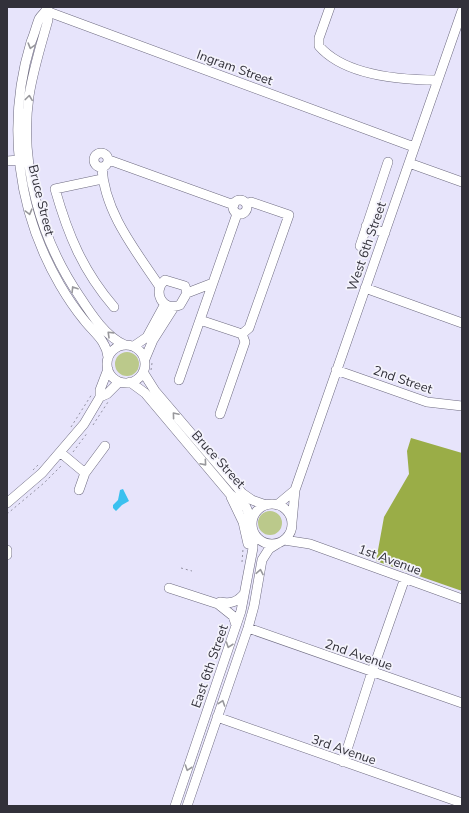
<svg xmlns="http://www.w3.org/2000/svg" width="469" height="813" font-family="'Nunito Sans',sans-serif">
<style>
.green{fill:#bbc98b}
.forest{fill:#9aad47}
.water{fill:#3bc0ef}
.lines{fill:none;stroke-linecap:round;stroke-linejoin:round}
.minor-casing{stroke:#6e6b80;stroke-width:10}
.path{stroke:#9391a2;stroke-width:1;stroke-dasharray:2 3;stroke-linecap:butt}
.minor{stroke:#fff;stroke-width:9}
.oneway{stroke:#98989c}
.labels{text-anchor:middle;stroke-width:3.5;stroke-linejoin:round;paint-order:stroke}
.street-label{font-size:13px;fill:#32313a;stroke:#f4f3fc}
</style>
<rect width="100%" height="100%" fill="#e7e4fb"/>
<path class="green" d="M115 364a12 12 0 1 1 24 0a12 12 0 1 1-24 0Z
M258 523a12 12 0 1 1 24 0a12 12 0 1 1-24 0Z"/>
<path class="forest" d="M411,438L462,453V591L376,561L384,517L409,474L407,451Z"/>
<path class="water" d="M123,489L129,501L122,505L116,511L113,508V505L118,500L120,490Z"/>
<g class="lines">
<g class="minor-casing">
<path id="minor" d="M48,7C46,12 41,15 39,19C36,27 34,35 31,42C6,124 17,211 60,285C67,297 75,309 84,320C94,333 106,340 108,357
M330,7L319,38V46C345,76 401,80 438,80
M46,11L414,147
M46,11L48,20C41,45 33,70 29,96C19,165 41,240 80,297C91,314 106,337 125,345
M94 160a7 7 0 1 1 14 0a7 7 0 1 1-14 0Z
M109,160L234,205
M7,161L19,160L24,162
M409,163L462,182
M102,167C104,212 136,251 160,287
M102,179L55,189C68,235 83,271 114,307
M233 207a7 7 0 1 1 14 0a7 7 0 1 1-14 0Z
M366,226L385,233
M360,246L388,162
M165,280L185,286L187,293L180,305C162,312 152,291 165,280Z
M365,288L462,323
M187,293L213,283
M200,320L242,334L245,342L220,414
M242,334L249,328L289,215L251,202L247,204
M107 364a19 19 0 1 1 38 0a19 19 0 1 1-38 0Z
M134,346L147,337L165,304
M145,359L153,340L174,307
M336,370L427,402L462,406
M143,372L155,391L242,493L252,500L266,505
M179,380L237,214
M130,382L145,393L230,494L246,507L252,521
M100,397L107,394L119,382
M61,453L85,473
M79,490L85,473L105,446
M231,497L243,522L248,544
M7,503L42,473L84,424L100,397V390L108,369
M252 524a20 20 0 1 1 40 0a20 20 0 1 1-40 0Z
M277,505L295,490
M292,522L295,490L462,11
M284,540L310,544L462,599
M7,550V555
M169,588L218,604L233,616L236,625
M218,604L220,602C231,604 237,602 244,594
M248,628L462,703
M217,717L462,803
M343,762L372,672L405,578
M175,806L241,611L253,548V530
M187,806L248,628L254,606L262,560L269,549L277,544"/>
</g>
<path class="path" d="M151,370L152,363
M93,425L108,402
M71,427L92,394
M73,452L88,432
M33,470L38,465
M7,514L44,483L62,465
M242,562L243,549
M181,568L192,571"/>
<use href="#minor" class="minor"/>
</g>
<defs><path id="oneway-chevron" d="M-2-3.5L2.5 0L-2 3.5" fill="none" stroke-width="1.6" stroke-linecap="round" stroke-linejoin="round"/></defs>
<g class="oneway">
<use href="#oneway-chevron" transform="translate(31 46) rotate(106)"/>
<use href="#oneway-chevron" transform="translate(29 98) rotate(-83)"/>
<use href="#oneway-chevron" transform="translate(29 212) rotate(75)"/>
<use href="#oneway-chevron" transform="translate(74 289) rotate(-122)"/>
<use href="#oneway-chevron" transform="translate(110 334) rotate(-136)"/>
<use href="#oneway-chevron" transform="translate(175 415) rotate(-130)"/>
<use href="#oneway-chevron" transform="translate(204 463) rotate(49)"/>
<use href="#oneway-chevron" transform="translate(260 572) rotate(-79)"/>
<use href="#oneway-chevron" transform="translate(229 645) rotate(109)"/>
<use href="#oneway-chevron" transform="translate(222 703) rotate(-71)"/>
<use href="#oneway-chevron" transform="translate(188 768) rotate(109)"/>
</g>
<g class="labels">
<g class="street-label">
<text transform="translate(235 67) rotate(20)" y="5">Ingram Street</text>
<text transform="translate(42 200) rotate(76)" y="5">Bruce Street</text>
<text transform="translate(366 246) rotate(-71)" y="5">West 6th Street</text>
<text transform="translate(403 379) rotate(19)" y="5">2nd Street</text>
<text transform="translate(219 459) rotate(48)" y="5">Bruce Street</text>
<text transform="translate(390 559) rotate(20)" y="5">1st Avenue</text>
<text transform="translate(359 654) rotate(19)" y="5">2nd Avenue</text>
<text transform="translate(209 666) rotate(-71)" y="5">East 6th Street</text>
<text transform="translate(344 749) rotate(19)" y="5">3rd Avenue</text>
</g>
</g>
<rect width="469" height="813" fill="none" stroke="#32313a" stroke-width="16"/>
</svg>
